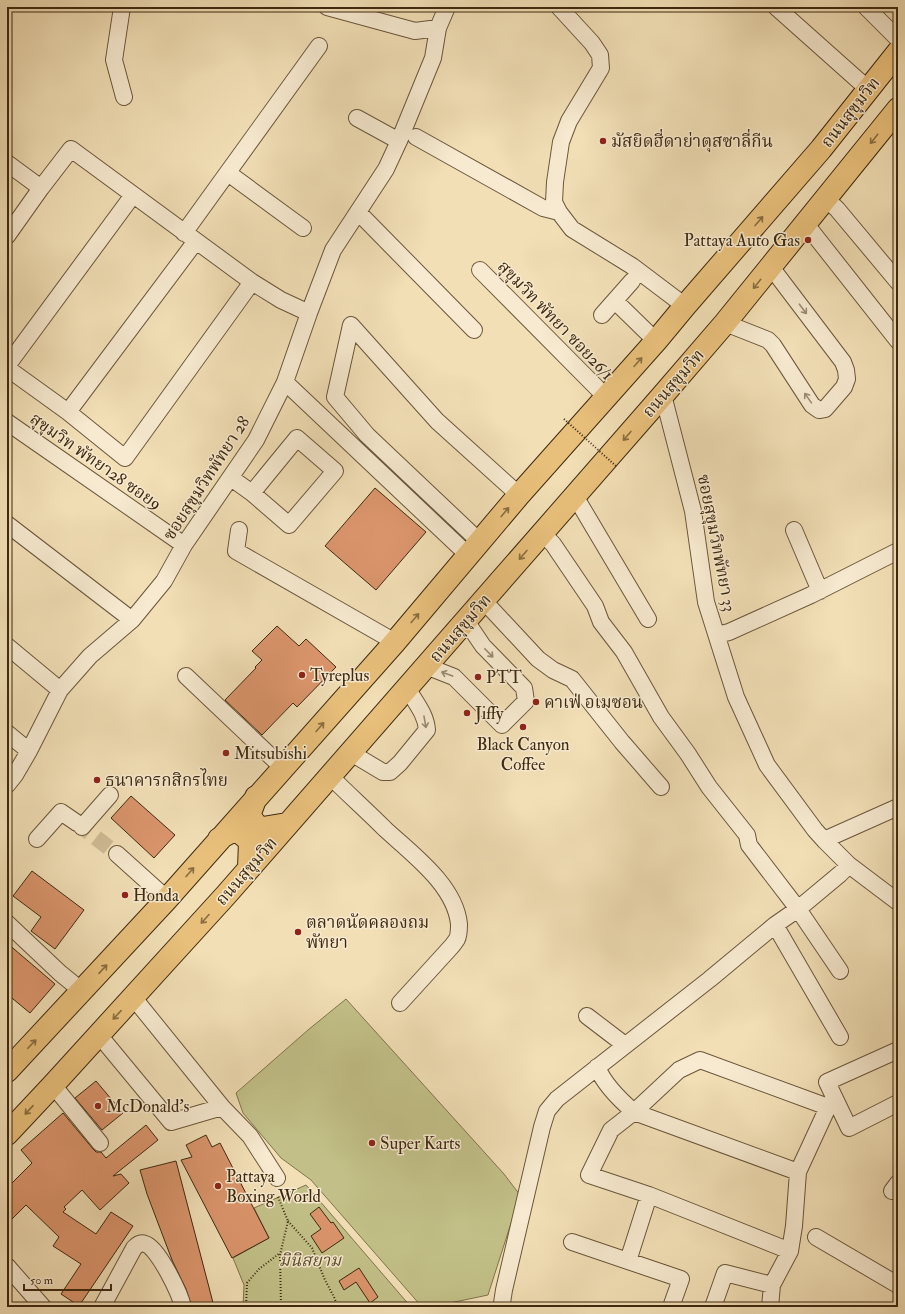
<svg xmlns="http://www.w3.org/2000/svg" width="905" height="1314" font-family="'IM FELL Double Pica','Noto Serif Thai',serif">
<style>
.green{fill:#c2c088;stroke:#80744c}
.building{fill:#db956c;stroke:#3d2910}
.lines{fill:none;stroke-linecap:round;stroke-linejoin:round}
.minor-tunnel{stroke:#cebb95;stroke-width:16;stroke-dasharray:16 8;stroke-linecap:butt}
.minor-casing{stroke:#6a563a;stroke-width:18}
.highway-casing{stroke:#3d2910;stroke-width:24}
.path{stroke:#3d2910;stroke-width:2;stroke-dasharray:1 2;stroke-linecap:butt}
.minor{stroke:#f7ead0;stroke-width:16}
.highway{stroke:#e9c07b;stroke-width:22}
.path-bridge{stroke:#3d2910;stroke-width:2;stroke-dasharray:1 2;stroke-linecap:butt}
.oneway{stroke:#8a6d40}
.oneway2{stroke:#9a8a70}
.poi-dot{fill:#8f2418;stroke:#f7ead0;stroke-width:1.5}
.labels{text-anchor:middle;stroke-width:3;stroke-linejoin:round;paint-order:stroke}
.street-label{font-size:17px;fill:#3d2910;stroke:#f7ead0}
.poi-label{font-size:17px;fill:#3d2910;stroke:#f7ead0;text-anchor:start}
.park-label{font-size:17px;font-style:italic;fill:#5e4f2e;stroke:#f7ead0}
</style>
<rect width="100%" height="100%" fill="#f2dfb6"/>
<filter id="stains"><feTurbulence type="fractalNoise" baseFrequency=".005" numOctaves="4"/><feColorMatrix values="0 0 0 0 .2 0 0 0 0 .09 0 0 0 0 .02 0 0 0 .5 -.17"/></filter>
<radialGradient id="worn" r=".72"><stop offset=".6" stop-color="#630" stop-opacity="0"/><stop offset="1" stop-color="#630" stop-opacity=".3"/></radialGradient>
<path class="green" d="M346,999L504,1174L520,1195L488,1295L431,1307H422L311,1180L281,1158L243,1113L236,1093L308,1030Z
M306,1185L411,1307H243L244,1285L233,1258L269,1238L254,1208Z"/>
<path class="building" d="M375,488L426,532L376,590L325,546Z
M277,626L299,646L306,639L336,667L297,707L293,703L262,735L225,700L256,668L255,667L262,660L252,651Z
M131,796L175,835L154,858L111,818Z
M32,871L84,910L55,949L31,931L41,917L13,896Z
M7,943L55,984L30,1013L7,994Z
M96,1081L123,1113L102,1130L75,1098Z
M63,1113L93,1149L96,1152H101L106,1158L146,1125L158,1140L113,1176L121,1174L129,1183L100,1210L82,1190L64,1207L66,1209L63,1212L96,1234L111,1212L133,1226L79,1306L61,1294L81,1264L53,1246L59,1237L26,1205L7,1224V1188L32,1163L21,1150Z
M206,1135L212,1147L220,1143L269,1238L232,1258L181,1160L192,1157L186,1145Z
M176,1161L211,1295L214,1307H192L186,1289L172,1260L147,1194L140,1170Z
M319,1207L331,1223L333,1222L344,1238L322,1253L311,1236L321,1229L310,1214Z
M359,1268L378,1297L370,1303L356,1282L344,1290L339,1281Z"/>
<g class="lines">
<path class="minor-tunnel" d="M77,823L117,854"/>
<g class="minor-casing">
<path id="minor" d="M122,7L114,60L124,97
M327,7L415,31L438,28
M559,7L592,43L600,55L601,68L569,121L561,142L555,182L554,202L559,212L572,229L632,266L685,306
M776,7L868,89
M866,7L898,39
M357,118L399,141
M416,137L543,208L559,212
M7,163L41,188
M228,173L303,228
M826,199L837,209L898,282
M358,212L474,330
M805,223L898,341
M184,233L319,46
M7,236L41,188L71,149L252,282L281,300L309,313
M480,270L606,397
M615,301L656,341
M602,315L632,281
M725,323L768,340L773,345L812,405L819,410L825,409L844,387L847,379L846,370L843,362L771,267
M7,366L133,195
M7,368L68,412L125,458L252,282
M285,382L468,555
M663,395L693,511L706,602L736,697L767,765L815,830L824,840L849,865L898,902
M68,412L196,241
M7,422L184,545
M231,478L252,493L289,525L335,471L297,438L252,493
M575,496L648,619
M7,524L132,620
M239,530L236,551L395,642
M794,530L820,591
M542,533L553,544L595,606L601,622L624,652L661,717L688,754L709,787L747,835L749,845L798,909L840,971
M479,541L367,435L335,397L351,325L437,421L519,495
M483,600L538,659L553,670L572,679L622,742L661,787
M717,635L729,632L811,595L898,551
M7,646L60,690
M426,666L454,677L502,725L526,701L524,688L483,646L466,621
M186,676L283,768
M7,733L29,751
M351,753L383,772H390L400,763L427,730C426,714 415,702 407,688
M330,776C348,794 367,811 385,829C412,854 455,885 459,924C459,929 459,935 457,939C455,942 453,945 451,947L400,1003
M7,785L15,775L29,751L60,690L90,656L132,620L164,581L184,545L256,440L285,382L309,313L333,250L386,169L399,141L433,58L438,28L447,7
M82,827L110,795
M37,839L61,812L77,823
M824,840L898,807
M117,854L167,899
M7,923L60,973L82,991
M775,925L840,1037
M133,997L222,1107L250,1136L277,1178
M587,1016L625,1045
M99,1035L171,1122L222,1107
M898,1050L827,1082L849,1128L898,1103
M597,1067C604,1084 620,1100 634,1112L798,1172
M53,1085L100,1143
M892,1191L898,1183
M816,1237L898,1285
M572,1242L681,1279L671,1307
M628,1261L649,1195
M7,1266L43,1307
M102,1307L134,1248C137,1245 140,1242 145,1244C158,1247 180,1294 183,1307
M504,1307L502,1303L504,1290L542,1127L547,1111L557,1099L710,979L775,925L798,909L840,874L849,865
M713,1307L725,1273L772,1285
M770,1307L772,1285L790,1251L794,1226L798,1172L828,1107L700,1060L679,1070L634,1112L611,1130L589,1175L649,1195L790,1251"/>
</g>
<g class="highway-casing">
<path id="highway" d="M256,797L250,813L251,818L256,825L263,828L287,824
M219,839C233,830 238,828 250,842L249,868
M7,1071L167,899L395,642L519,495L656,341L685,306L821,149L898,52
M7,1134L53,1085L226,895L663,395L725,323L898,109"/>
</g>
<path class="path" d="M278,1197L288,1221L280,1255L281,1307
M288,1221L312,1248L325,1280L334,1297L338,1307
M246,1307L247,1283L259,1269L280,1253"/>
<use href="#minor" class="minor"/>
<use href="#highway" class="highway"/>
<path class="path-bridge" d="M564,419L617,467"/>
</g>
<defs><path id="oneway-shaft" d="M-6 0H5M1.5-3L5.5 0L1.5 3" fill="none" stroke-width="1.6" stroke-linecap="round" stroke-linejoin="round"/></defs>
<g class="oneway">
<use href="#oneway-shaft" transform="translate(874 139) rotate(129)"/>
<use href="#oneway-shaft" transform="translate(759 221) rotate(-49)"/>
<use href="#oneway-shaft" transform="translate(757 284) rotate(129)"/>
<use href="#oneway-shaft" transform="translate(638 362) rotate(-48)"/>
<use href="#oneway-shaft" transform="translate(627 436) rotate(131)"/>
<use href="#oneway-shaft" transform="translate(505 512) rotate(-50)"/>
<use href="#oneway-shaft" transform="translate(523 555) rotate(131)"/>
<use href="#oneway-shaft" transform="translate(415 618) rotate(-50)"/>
<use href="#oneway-shaft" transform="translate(320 727) rotate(-49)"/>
<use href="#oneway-shaft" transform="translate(190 872) rotate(-49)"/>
<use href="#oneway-shaft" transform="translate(205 919) rotate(132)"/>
<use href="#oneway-shaft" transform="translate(103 969) rotate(-47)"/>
<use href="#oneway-shaft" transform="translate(117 1015) rotate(133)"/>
<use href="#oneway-shaft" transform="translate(32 1044) rotate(-46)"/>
<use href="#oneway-shaft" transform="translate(29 1110) rotate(133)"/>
</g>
<g class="oneway2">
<use href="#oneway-shaft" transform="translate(803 309) rotate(53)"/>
<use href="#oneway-shaft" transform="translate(808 398) rotate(-125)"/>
<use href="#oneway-shaft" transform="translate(489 653) rotate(46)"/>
<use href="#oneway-shaft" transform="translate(447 674) rotate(-160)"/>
<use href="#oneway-shaft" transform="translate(425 722) rotate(80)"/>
</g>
<g class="poi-dot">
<circle cx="603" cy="141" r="4"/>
<circle cx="808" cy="240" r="4"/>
<circle cx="302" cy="675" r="4"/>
<circle cx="478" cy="677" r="4"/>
<circle cx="536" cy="702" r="4"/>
<circle cx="467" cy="713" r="4"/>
<circle cx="523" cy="727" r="4"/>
<circle cx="226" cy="753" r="4"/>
<circle cx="97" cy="780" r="4"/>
<circle cx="125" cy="895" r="4"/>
<circle cx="298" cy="932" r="4"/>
<circle cx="98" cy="1106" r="4"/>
<circle cx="372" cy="1143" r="4"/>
<circle cx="218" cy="1186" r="4"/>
</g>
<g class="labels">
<g class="street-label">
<text transform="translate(850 112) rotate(-52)" y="6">ถนนสุขุมวิท</text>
<text transform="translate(556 320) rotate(46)" y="6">สุขุมวิท พัทยา ซอย26/1</text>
<text transform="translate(673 383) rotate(-49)" y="6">ถนนสุขุมวิท</text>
<text transform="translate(96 461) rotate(35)" y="6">สุขุมวิท พัทยา28 ซอย9</text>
<text transform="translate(206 478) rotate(-57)" y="6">ซอยสุขุมวิทพัทยา 28</text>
<text transform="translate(717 543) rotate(79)" y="6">ซอยสุขุมวิทพัทยา 33</text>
<text transform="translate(460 628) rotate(-49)" y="6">ถนนสุขุมวิท</text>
<text transform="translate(246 871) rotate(-49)" y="6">ถนนสุขุมวิท</text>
</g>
<g class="poi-label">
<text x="611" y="147">มัสยิดฮี่ดาย่าตุสซาลี่กีน</text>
<text x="800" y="246" text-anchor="end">Pattaya Auto Gas</text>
<text x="310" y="681">Tyreplus</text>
<text x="486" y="683">PTT</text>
<text x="544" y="708">คาเฟ่ อเมซอน</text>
<text x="475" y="719">Jiffy</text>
<text x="523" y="750" text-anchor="middle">Black Canyon<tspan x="523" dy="20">Coffee</tspan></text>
<text x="234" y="759">Mitsubishi</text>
<text x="105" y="786">ธนาคารกสิกรไทย</text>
<text x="133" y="901">Honda</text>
<text x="306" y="928">ตลาดนัดคลองถม<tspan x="306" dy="20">พัทยา</tspan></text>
<text x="106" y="1112">McDonald's</text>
<text x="380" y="1149">Super Karts</text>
<text x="226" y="1182">Pattaya<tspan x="226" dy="20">Boxing World</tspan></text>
</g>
<g class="park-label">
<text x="310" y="1266">มินิสยาม</text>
</g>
</g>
<rect width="905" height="1314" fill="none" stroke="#f2dfb6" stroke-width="24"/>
<rect x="8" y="8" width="889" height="1298" fill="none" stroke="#3d2910" stroke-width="2"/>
<rect x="12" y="12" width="881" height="1290" fill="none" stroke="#3d2910"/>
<path d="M24 1284v6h87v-6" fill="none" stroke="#3d2910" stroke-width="2"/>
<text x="30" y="1284" font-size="12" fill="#3d2910" stroke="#f7ead0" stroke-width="3" paint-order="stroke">50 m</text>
<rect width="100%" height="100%" filter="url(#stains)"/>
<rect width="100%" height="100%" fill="url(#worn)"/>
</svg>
